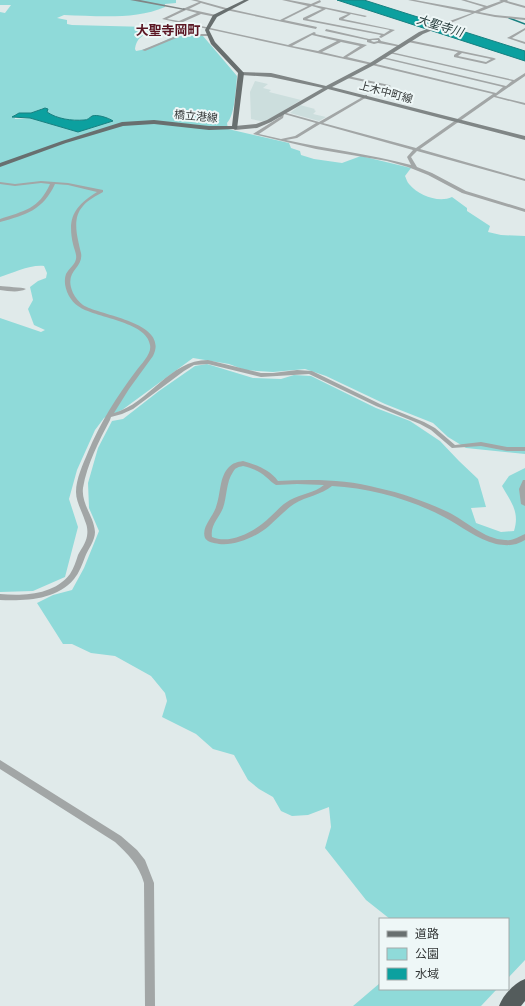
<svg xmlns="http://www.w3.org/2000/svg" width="525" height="1006" font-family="'PT Sans','Noto Sans JP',sans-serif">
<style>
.built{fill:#ccdedd}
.green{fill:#8fdad9;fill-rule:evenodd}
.water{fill:#0ca09f;stroke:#188080}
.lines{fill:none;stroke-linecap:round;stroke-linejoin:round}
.stream{stroke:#188080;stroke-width:1.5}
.street{fill:#a2a6a6;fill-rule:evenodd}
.secondary{fill:#808686;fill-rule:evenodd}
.primary{fill:#686f6f;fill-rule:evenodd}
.highway{fill:#545c5c;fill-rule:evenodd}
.labels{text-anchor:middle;stroke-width:4;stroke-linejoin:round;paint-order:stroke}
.far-street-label{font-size:11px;fill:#333737;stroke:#eef7f7}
.far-water-label{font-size:12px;font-style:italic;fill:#1f3535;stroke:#eef7f7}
.far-quarter-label{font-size:13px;font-weight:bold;fill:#5a1522;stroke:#eef7f7}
</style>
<rect width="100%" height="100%" fill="#e0eaea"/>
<path class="built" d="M255,81L268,84L263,88L271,90L269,92L301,100L265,122L251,119L250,92Z
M300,105L315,109L314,110L316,111L313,114L326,117L319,121L290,113Z"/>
<path class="green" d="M0,0H176V3L165,4V7C135,20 97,16 64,15L57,18L67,20V24L72,25L148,27L151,30C142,37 137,37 135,49L136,51C154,49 169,35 187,34C192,34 198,35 203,36L237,76C236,88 235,115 227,123L228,129L289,143L291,148L300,151L301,155L314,159L342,163L361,156L411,168L405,176C406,178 407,182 409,184C419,196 439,203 452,197L467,208V211L490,226L488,232L501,235L525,236V454L466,448L448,437L433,423L385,404L326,376L305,369L273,372L245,370L229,364L193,358L122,410L104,418L95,430L77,470L69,499L78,527L65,577L33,591L0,592V318L41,332L45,330L34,325L28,309L33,300L30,287L38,281L46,278L47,273L44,266C32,264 12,273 0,277V12L5,13L11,5H0ZM43,108L47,109V112C57,119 71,121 84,120C88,120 89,118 92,116C97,114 109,118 113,121L78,132L30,118L15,119L14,115L19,113H31Z
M207,364L253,378L281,379L294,375L311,376L376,408L410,421L440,441L459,461L478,479L486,507L471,508L476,523L501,532L514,531C520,512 511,502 502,486L509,476L525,468V960L508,978V919H390L366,900L325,848L331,827L329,807L308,815L292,816L281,811L273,797L259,789L248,780L234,755L213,749L196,734L162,717L167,701L165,693L151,676L115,656L91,653L72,644H63L37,603L53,595L72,590L84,568L99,531L89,508L88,483L98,448L112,421L123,419L159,391L195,366Z
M380,983V989H497L481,1006H353Z"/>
<path class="water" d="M337,0H364L525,51V61Z
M45,108L48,109L47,112C57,119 72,121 84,120C88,120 89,118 92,116C97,114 109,118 113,121L78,132L30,118L12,117L19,113H31Z"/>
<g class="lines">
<path class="stream" d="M509,18L525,24"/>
<path class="street" d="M191,0H197L226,8L280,20L308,6L282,0H289L311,4L320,0L321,2L314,5L367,16L365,17L351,14L343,19L395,30L381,38L379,37L381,35L303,20V18L322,9L312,6L284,20L317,27L316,29L226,10L201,3L189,9L216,15V17L201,14L183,22L288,45L314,32L316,33L315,34L367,45L347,57L496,93L503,87L381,58L383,57L506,86L512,81L389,53L391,52L514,80L525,73V76L496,96L525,103V105L494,97L420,149L525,179V181L417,151L411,157L417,167L432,173L466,191L525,209V212L462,193L428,175L408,167L387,161L316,149L253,134L280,117V114L283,112L319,122L366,95H367V97L323,123L416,148L493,94L372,65L162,19L183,9V8H185L199,2ZM326,9L348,14L339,18V20L390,30L384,34L307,19ZM186,10L197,13L179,21L167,19ZM312,35L337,41L318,51L292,46ZM341,42L360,46L343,57L322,52ZM284,114L316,123L295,136L281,139L259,134L283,118ZM320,124L413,150L407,157L411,165C370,154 327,149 286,140L297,138Z
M408,0H415L475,11L484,7L461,0H466L487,6L501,1L499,0H508L507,1L525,6V8L504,2L479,12L495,15L525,18V20L495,17L475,13L448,24L447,22L472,13Z
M525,28V30L512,38L525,42V44L507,38Z
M326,29L369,39L379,38L381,41L403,46L401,47L378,43L374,44L367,42V40L325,31ZM372,40H378V41L374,42L371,41Z
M181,34H208L210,35L208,36H181L145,51L142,50Z
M409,40L494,58L496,59L486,64L454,57V55L458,52L408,42ZM462,53L491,59L486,62L458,56Z
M348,76L389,85L391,86L389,87L347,78V76Z
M41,181L68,183L103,190V192C96,196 88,200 83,206C71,219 78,239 81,253C84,269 63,270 73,293C75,297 79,302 83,305C100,316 170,322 153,356L129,389L114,413C150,403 169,360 208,360L261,373H273L297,370L312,371L380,404L424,422L435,428L455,445L481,442L507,447H525V451H507L481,446L452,448L431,430L420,424L376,406L309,374L261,377L208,364L194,365L184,371L133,409L122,414L111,417L110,420C99,441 87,464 83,488C81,504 94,516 95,532C95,541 88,549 85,557C82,565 79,573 74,579C57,600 25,601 0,600V594C24,596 54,595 70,574C74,568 76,561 78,555C81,549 86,543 87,536C88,531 87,525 85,521C82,511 76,502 76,492C76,479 83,464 88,452C100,423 117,396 136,371C141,364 152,354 150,345C147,321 94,318 78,306C69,300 62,285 66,274C69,268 75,265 76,259C77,254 74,249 73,244C67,217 75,206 97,192L68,185L55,184C43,210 26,215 0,222V219C24,211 39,209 50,184L41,183L15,186L0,184V182L15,184Z
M0,286C6,287 22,287 26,289C18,293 9,291 0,290Z
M243,461C256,465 269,469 278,481C311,479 346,479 378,488C402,493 426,502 448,512C466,521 484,539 505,540C513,541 518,537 525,534V540C515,546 507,546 496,544C477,539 461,526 444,517C410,499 370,488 332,486C321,495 307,496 294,504C285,510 277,519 269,526C256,537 235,546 219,544C214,543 207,542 205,538C201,527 213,517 216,507C221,494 219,477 229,467C233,463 237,462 243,461ZM243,466C251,468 260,471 266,477C270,480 272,483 276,485L297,484L324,485C314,493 301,494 290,500C279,506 272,517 262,524C249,534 228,544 212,537C210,525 219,518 223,508C227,497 226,482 233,472C235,468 238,467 243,466Z
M523,480H525V506L521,504L519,489Z
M0,760L121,836L137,850L145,860L154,883L155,1006H145L144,883C139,865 128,854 115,842L0,769Z"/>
<path class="secondary" d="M130,0H140L186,9L184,10Z
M446,22L450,23L423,34L374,65L332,87L525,136V140L328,89L271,122L257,128L235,130L232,128L235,126L256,124L267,120L323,88L271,77L241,75L238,73L239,72L271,73L326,86L370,63L419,32Z"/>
<path class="primary" d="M244,0H249L217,17L209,30L215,42L244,73L237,129L209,130L154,124L123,126L66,143L0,167V163L62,141L122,122L154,120L209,126H232L238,73L211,44L205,30L213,15Z"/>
<path class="highway" d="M525,979V1001L521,1006H499C503,995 514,983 525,979Z"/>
</g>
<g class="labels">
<g class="far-street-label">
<text transform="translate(386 92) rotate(15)" y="4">上木中町線</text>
<text transform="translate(196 116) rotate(5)" y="4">橋立港線</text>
</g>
<g class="far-water-label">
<text transform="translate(440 26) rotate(17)" y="4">大聖寺川</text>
</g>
<g class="far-quarter-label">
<text x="168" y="35">大聖寺岡町</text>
</g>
</g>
<rect x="379" y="918" width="130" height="72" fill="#eef7f7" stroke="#a3aaaa"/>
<rect x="387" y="931" width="20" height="6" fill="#686f6f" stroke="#a3aaaa"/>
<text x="415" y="938" font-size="12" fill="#333737">道路</text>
<rect x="387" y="948" width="20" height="12" fill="#8fdad9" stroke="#a3aaaa"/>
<text x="415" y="958" font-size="12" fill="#333737">公園</text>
<rect x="387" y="968" width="20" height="12" fill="#0ca09f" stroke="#a3aaaa"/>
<text x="415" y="978" font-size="12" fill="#333737">水域</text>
</svg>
